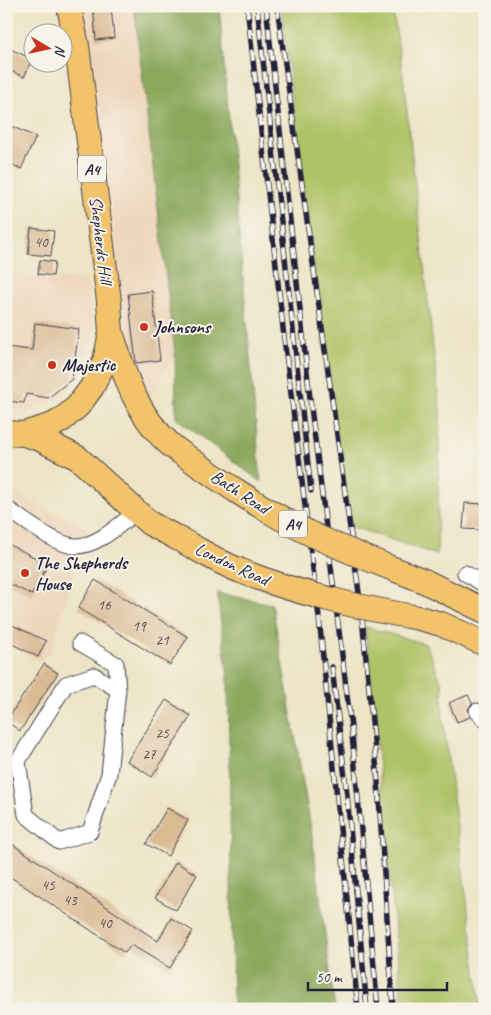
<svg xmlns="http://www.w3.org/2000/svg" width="491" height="1015" font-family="Caveat,sans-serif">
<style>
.built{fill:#eed6bb}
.green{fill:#afc266;stroke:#687250}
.forest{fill:#8ba85b;stroke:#56654b}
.building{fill:#daba93}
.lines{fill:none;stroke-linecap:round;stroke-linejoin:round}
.minor-casing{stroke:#403f50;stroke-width:17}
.primary-casing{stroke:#403f50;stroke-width:26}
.minor{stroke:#fff;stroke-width:15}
.primary{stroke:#f2c36a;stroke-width:24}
.rail-casing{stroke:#22223b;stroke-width:5.5}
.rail{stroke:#f7f3e8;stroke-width:4;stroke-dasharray:11;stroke-linecap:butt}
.primary-bridge-casing{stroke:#403f50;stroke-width:26;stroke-linecap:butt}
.primary-bridge{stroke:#f2c36a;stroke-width:24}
.poi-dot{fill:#c8321e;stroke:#f7f3e8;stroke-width:2}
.labels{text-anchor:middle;stroke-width:4;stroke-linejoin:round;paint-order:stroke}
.number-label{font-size:15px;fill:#504851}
.shield{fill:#f7f3e8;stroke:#62616f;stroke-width:1}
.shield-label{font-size:16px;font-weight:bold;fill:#22223b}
.street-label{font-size:18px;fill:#22223b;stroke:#f7f3e8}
.poi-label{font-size:18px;font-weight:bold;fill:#22223b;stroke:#f7f3e8;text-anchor:start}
</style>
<rect width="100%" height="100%" fill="#f7f3e8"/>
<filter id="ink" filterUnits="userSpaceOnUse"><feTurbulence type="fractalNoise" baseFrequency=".02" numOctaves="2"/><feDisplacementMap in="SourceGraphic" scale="10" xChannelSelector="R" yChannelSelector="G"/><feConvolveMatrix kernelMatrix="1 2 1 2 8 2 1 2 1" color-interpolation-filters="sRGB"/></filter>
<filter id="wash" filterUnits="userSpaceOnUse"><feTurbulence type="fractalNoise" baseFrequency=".0096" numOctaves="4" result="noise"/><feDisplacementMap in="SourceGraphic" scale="20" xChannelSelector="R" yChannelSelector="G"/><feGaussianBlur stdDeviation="1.12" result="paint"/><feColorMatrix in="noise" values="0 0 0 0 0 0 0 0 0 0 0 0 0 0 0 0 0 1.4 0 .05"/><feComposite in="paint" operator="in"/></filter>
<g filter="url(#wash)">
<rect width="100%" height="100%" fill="#ede4c5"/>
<path class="built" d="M80,6H134L175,353L151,397L131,362L93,62Z
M6,273L86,281L94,327L88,359L64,396L27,411L6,408Z
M6,489L87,529L51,652L39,661L6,643Z"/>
<path class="green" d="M281,6H392L403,75L440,410L437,555L350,526L319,313Z
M365,627L426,644L442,684L443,720L481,1009H403Z"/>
<path class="forest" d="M134,6H219L261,482L176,418L175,353Z
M217,593L272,604L311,828L335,1009H233L228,678Z"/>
<g id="blocks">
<path class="building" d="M93,6H111L114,38L96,40Z
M6,47L32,59L24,77L6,69Z
M6,124L36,137L21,169L6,162Z
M31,228L54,231L51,256L28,254Z
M40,260L55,262L53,276L38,274Z
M152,291L160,360L136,363L128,294Z
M35,323L79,329L72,379L48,398L26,394L24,403L6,401V347L32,350Z
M465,503L485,504L483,530L463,529Z
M6,543L48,564L32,595L6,582Z
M95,580L188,637L170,665L78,608Z
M6,622L46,641L38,657L6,641Z
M44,664L58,673L20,731L6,721Z
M468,695L472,703L468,709L470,717L457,722L449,703Z
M166,700L191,716L152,777L127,761Z
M167,808L188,820L168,856L146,844Z
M6,840L158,941L171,918L193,931L170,968L131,945L125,953L6,874Z
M176,862L197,875L176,910L155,898Z"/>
</g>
</g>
<g filter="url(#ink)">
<use href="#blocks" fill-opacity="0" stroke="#403f50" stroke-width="1"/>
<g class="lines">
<g class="minor-casing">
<path id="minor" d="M6,508C23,519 55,545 75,546C97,547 120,524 136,512
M465,573L485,585
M80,643L116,664L118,690
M94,675L118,690L109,774L90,832L59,842L26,815L18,761L66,684Z
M477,711L485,720"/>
</g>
<g class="primary-casing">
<path id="primary" d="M112,335C125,377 137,417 173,447
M6,433L24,434L40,439L78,458L149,523L179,539
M24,434L53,425L63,419L78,406L92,387L105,361L111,333L109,301L77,46L69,6
M424,581L485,611
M419,618L441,624L485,644"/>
</g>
<use href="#minor" class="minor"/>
<use href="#primary" class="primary"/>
<g class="rail-casing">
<path id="rail" d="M247,6L285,346L319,617L358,1009
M257,6L311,491
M266,6L311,407L352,735L378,1009
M277,6L361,607L378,782L393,1009
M332,667L347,795L367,1009"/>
</g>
<use href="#rail" class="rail"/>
<g class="primary-bridge-casing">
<path id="primary-bridge" d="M173,447C215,477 258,507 305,531C343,550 384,565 424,581
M179,539C200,550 219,563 241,571C298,594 358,607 419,618"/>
</g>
<use href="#primary-bridge" class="primary-bridge"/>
</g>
</g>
<g class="poi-dot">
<circle cx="144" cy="327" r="5"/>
<circle cx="52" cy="365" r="5"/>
<circle cx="25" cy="573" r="5"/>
</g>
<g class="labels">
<g class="number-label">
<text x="41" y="247">40</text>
<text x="104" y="610">16</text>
<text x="139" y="631">19</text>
<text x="162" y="645">21</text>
<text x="162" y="738">25</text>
<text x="149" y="759">27</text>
<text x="48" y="890">45</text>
<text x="70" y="905">43</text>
<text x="105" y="928">40</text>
</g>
<g class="shield">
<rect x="78" y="155.5" width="28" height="27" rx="4"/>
<rect x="279" y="510.5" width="28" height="27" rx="4"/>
</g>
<g class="shield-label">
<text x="92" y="175">A4</text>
<text x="293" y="530">A4</text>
</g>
<g class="street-label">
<text transform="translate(101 240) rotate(83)" y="6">Shepherds Hill</text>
<text transform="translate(240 492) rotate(33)" y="6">Bath Road</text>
<text transform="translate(232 564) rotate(25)" y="6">London Road</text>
</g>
<g class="poi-label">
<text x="154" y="333">Johnsons</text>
<text x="62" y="371">Majestic</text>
<text x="35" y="569">The Shepherds<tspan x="35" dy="21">House</tspan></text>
</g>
</g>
<rect width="491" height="1015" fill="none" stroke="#f7f3e8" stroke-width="25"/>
<g transform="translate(48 48) rotate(99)"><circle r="24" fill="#f7f3e8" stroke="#a29fa3"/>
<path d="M0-4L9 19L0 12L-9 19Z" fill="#c8321e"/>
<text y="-8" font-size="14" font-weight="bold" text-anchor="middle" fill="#22223b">N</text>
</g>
<path d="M308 982v8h139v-8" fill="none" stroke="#22223b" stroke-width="2.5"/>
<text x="316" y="982" font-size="15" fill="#22223b" stroke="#f7f3e8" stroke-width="4" paint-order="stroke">50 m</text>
</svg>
